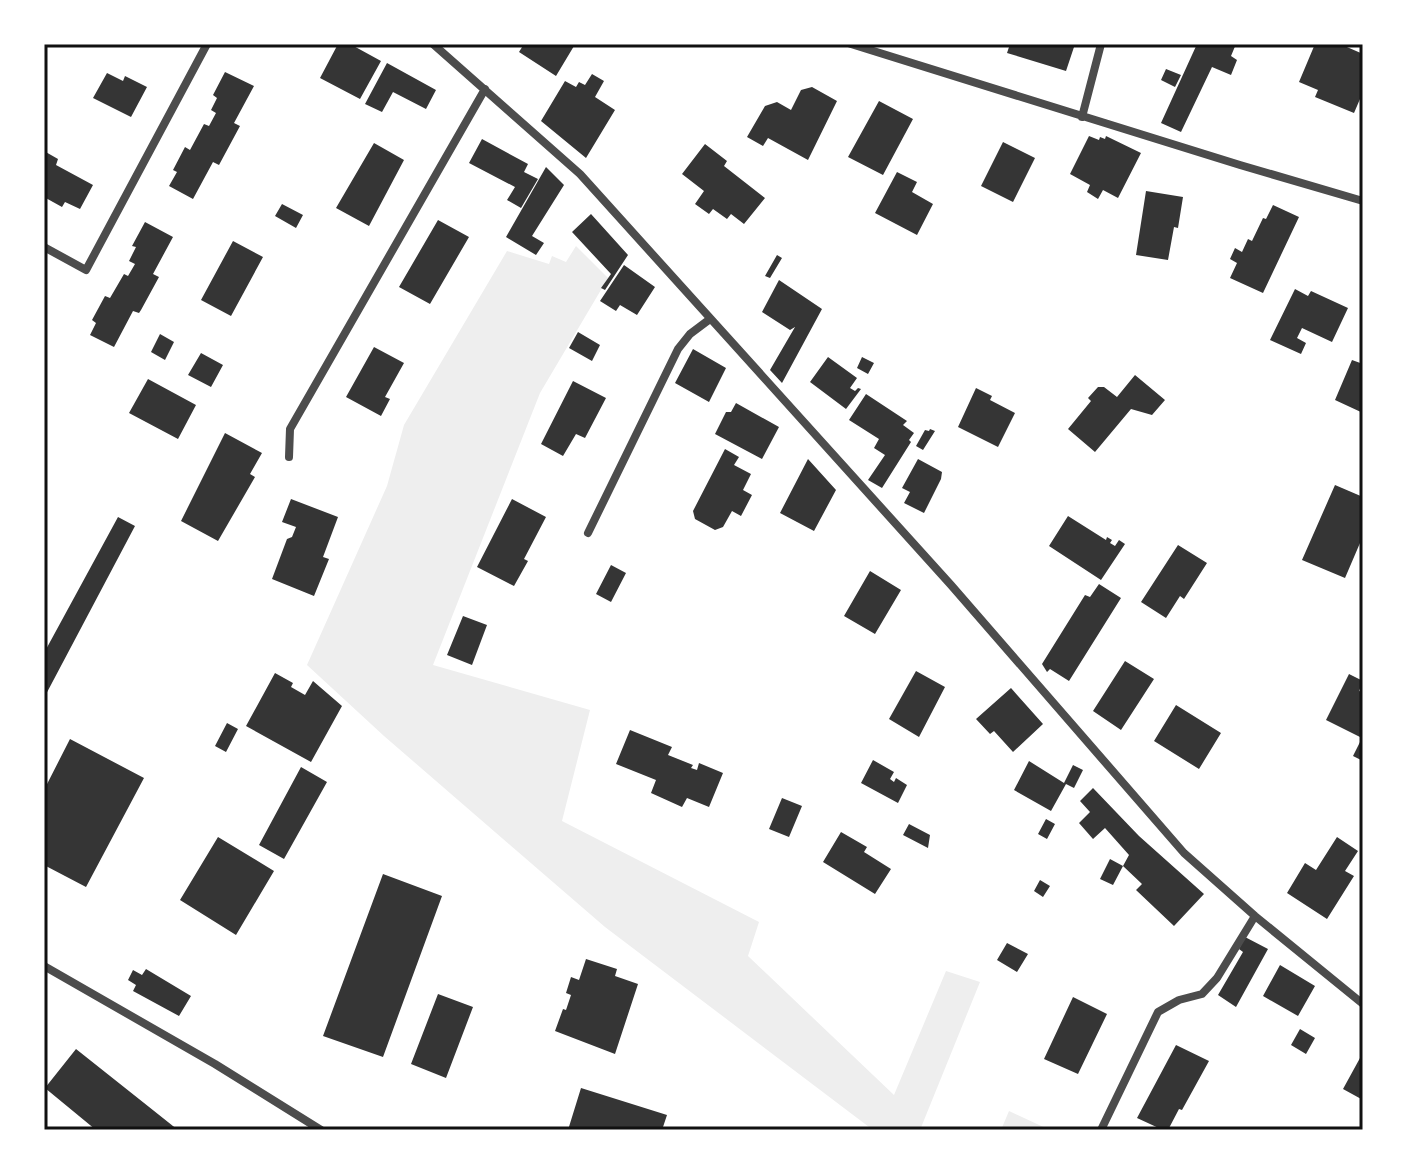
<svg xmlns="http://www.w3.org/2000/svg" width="1407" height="1174" font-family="Mulish,sans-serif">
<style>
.green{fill:#eee}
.building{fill:#353535}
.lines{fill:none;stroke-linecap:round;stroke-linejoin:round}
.minor{stroke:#4c4c4c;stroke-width:8}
.neatline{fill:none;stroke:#111;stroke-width:3}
</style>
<rect width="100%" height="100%" fill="#fff"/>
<path class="green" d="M576,246L608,278L540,393L433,665L590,710L562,821L759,922L748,956L894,1095L946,971L980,982L920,1130H873L605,927L384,736L307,665L387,486L404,425L507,251L549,264L552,256L566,262Z
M1009,1111L1050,1130H1001Z"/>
<path class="building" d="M338,44H350L381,61L360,99L320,78Z
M524,44H570L574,46L556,76L519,52Z
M1010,44H1075L1066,71L1007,53Z
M1197,44H1236L1231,56L1237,60L1231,75L1212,67L1181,132L1161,123Z
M1315,44H1340L1363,54V92L1354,113L1315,97L1318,90L1299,82Z
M387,63L436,90L426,109L393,92L382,112L365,104Z
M1166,69L1181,75L1175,87L1161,80Z
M225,72L254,86L234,123L240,126L219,165L213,162L193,199L169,186L177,172L173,170L185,147L190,150L204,124L209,126L216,113L211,110L217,98L213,95Z
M107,73L123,81L125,76L147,87L131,117L93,98Z
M592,74L604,81L595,97L615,110L586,158L541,121L565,81L576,87L579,82L585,85Z
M812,87L837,101L808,160L768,138L763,146L747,137L765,106L777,102L791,110L801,90Z
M879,101L913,119L883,175L848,157Z
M1089,136L1099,140L1100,137L1105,139L1106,136L1141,153L1118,198L1103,190L1098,199L1087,192L1090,185L1070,174Z
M482,139L528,164L524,172L538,179L521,208L507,200L515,187L469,163Z
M1003,142L1035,158L1013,202L981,186Z
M374,143L404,160L369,226L336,208Z
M705,144L727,161L724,166L765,198L744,224L731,214L727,219L713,209L709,214L695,204L704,191L682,174Z
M44,151L58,159L56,165L93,185L80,209L65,202L62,207L44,197Z
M546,167L564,185L532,236L544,243L536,255L506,237Z
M897,172L917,182L912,192L933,204L917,235L875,213Z
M1146,191L1183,197L1178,228L1174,227L1168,260L1136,255Z
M282,204L303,215L296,228L275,216Z
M1273,205L1299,217L1263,293L1230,278L1237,263L1230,259L1235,248L1242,252L1248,239L1252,241L1263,218L1266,219Z
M591,214L628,255L605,290L601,288L611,274L572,232Z
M438,220L469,237L430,304L399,287Z
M145,222L173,237L153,274L159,277L141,310L139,313L133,311L114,347L90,335L96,323L92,320L105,296L110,298L124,274L128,276L135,264L129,261L136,247L132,246Z
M233,241L263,257L231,316L201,300Z
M777,255L782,258L770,278L765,276Z
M624,265L655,287L637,315L620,305L616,311L600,301Z
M779,280L822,309L782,383L770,370L795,327L790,330L762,312Z
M1295,289L1308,296L1311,291L1348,308L1332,342L1302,328L1297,338L1306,343L1301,354L1270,340Z
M578,332L600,345L592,361L569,348Z
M160,334L174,342L165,360L151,352Z
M374,347L404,363L385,397L390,399L381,416L346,397Z
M693,349L726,368L709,402L675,383Z
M201,353L223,365L211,387L188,375Z
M828,357L857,378L850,388L855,391L858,388L861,389L846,409L810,382Z
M862,357L874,363L868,374L857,368Z
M1352,360L1363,364V413L1335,400Z
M1135,375L1165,400L1152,415L1131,409L1095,452L1068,429L1091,401L1088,398L1098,387H1104L1117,397Z
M148,379L196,405L178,439L129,413Z
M573,381L606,398L585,438L576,434L563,456L541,444Z
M976,388L992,396L990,400L1015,413L998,447L958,427Z
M866,394L907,421L903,425L914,433L909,440L911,442L882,488L868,480L885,455L874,448L879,439L849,420Z
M736,403L779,427L762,459L715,434L726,412H731Z
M930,429L935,431L923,450L916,446L925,430L929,431Z
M225,433L262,453L250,474L255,477L218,541L181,521Z
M725,449L739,457L734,465L751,474L743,490L752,495L741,516L732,511L723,527L715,530L695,519L693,511Z
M808,459L836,490L814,531L780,513Z
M918,459L942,472L941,479L924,513L904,503L910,492L902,488Z
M1335,485L1363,497V536L1345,578L1302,560Z
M291,499L338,517L323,557L329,559L314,596L272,579L287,539L292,537L296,527L282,522Z
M512,499L546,517L524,559L528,561L514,586L477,567Z
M1068,516L1106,540L1107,537L1112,540L1110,543L1115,546L1119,540L1125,544L1101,580L1049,546Z
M118,517L135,526L44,698V653Z
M1178,545L1207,563L1184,599L1180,596L1166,618L1141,602Z
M611,565L626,573L611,602L596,594Z
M870,571L901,590L875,634L844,616Z
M1099,584L1121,598L1069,681L1050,669L1047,672L1042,664L1085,595L1090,597Z
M463,616L487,625L472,665L447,655Z
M1125,661L1154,679L1121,730L1093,711Z
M916,671L945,687L919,737L889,719Z
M275,673L293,683L291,687L305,695L313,681L342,706L311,762L246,726Z
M1349,674L1363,681L1359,691L1363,692V761L1353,756L1362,738L1326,720Z
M1011,688L1043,724L1013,752L994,731L990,734L976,719Z
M1176,705L1221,733L1199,769L1154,741Z
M227,723L238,729L226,752L215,746Z
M630,730L672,747L668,755L693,765L691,768L697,770L699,763L723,773L709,807L687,798L682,807L651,793L656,780L616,764Z
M70,739L144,778L86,887L44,865V790Z
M873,760L894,772L890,779L894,782L896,778L907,785L898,803L861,783Z
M1029,761L1064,783L1073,765L1083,770L1074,788L1066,784L1051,811L1014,790Z
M301,767L327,782L284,859L259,845Z
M1093,788L1139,836L1204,894L1174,926L1136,890L1142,884L1123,866L1129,855L1105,828L1093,839L1079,823L1090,812L1080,801Z
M782,798L802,806L789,837L769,829Z
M1046,819L1055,824L1047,839L1038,834Z
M909,824L930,835L928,848L903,835Z
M841,832L867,847L864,852L891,869L875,894L823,862Z
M218,837L274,871L236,935L180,900Z
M1337,837L1358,851L1345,871L1354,876L1327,919L1287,893L1305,863L1316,870Z
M1110,859L1123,866L1113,885L1100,879Z
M383,874L442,896L383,1057L323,1036Z
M1040,880L1050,886L1043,897L1034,891Z
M1245,937L1268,949L1236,1007L1218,995L1243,952L1239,949Z
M1007,943L1028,954L1017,972L997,960Z
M586,959L617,969L615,976L638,984L615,1054L555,1031L563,1009L566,1010L571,995L566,993L571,977L579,980Z
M1280,965L1315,986L1298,1016L1263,996Z
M146,969L191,996L179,1016L133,991L136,985L128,980L133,970L142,975Z
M438,994L473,1007L446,1078L411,1064Z
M1073,997L1107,1014L1078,1074L1044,1059Z
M1300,1029L1315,1038L1306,1054L1291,1045Z
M1176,1045L1209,1061L1182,1110L1179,1109L1168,1130H1163L1137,1118Z
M76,1049L139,1099L178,1130H96L45,1088Z
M1360,1058L1363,1060V1100L1343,1089Z
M581,1088L667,1115L662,1130H568Z"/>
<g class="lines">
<path class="minor" d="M433,44L580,174L951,585L1184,853L1255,916L1363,1004
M851,44L1240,165L1363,201
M1082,117L1101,44
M44,247L86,270L207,44
M289,457L290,429L485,89
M588,533L678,349L690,334L710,319
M44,966L215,1064L321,1130
M1101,1130L1158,1012L1179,1000L1202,994L1217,978L1255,916"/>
</g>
<rect width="1407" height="1174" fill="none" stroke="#ffffff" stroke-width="92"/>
<rect x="46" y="46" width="1315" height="1082" class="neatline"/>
</svg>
